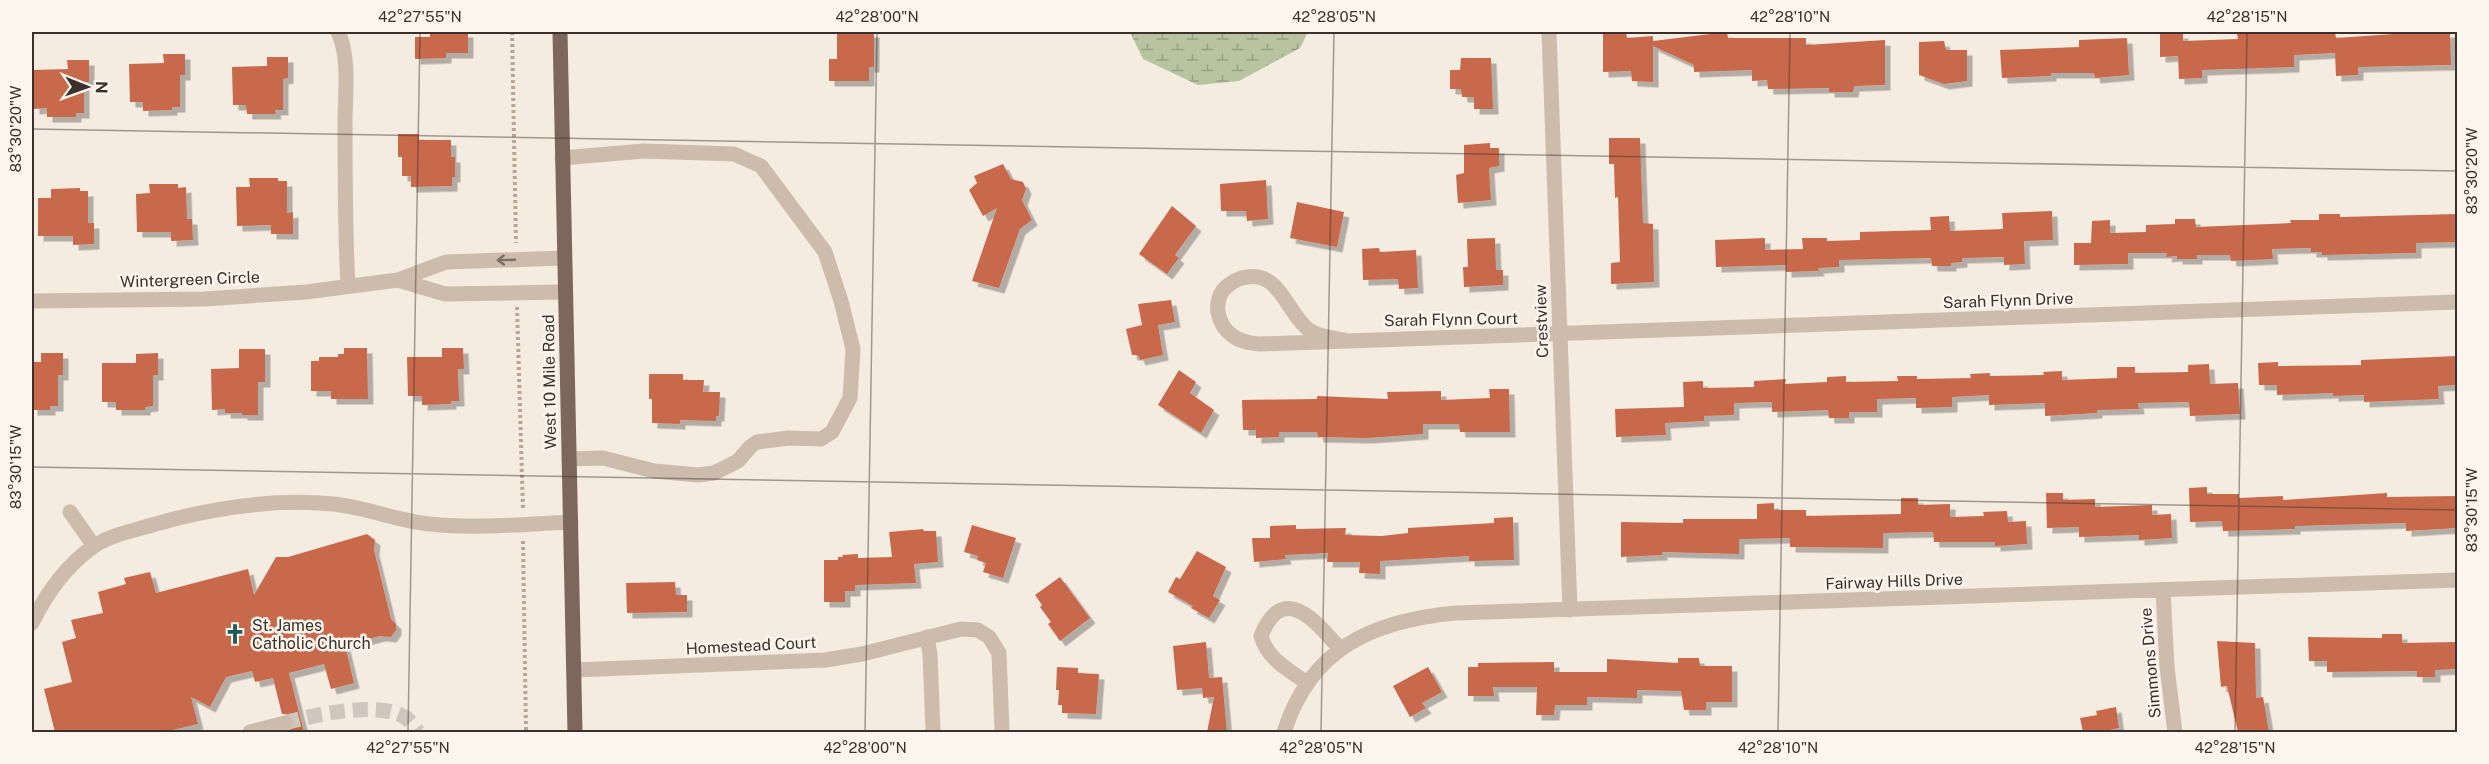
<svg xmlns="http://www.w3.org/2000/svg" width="2489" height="764" font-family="'Public Sans',sans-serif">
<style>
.wetland{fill:url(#wetland-marsh)}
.building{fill:#c8694b;filter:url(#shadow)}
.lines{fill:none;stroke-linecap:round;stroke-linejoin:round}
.minor-tunnel{stroke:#cfc6bd;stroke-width:15;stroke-dasharray:15 8;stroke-linecap:butt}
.path{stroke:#b9a596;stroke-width:4;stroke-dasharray:3 3;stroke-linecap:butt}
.minor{stroke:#cdbbac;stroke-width:15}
.major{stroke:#7d675c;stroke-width:15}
.oneway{stroke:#7d6f65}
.ticks{fill:none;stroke:#3b302b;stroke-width:1.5;stroke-opacity:0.45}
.labels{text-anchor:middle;stroke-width:5;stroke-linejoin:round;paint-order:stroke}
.street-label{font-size:16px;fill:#3b302b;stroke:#fbf5ee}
.poi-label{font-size:16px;fill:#3b302b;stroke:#fbf5ee;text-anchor:start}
.neatline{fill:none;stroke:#3b302b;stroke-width:2}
.ticks-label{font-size:15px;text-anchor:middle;fill:#3b302b}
</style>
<defs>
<pattern id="wetland-marsh" width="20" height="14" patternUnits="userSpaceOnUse" patternTransform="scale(1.5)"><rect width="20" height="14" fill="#b8c4a0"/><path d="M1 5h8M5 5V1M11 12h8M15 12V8" fill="none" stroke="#97a083"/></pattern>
<filter id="shadow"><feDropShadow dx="5.5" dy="5.5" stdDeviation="0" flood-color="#0004"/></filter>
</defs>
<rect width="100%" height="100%" fill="#f4ebe1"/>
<path class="wetland" d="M1130,32H1308L1300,48L1239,81L1198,85L1143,59Z"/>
<path class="building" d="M430,32H468V53H446V58L415,59V37H430Z
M837,32H874V67H869V81H829V59H837Z
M1603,32H1626L1627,38L1653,36V41L1727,32L1728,38H1806V45L1885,40V85L1854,86L1853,92H1829V88L1768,89L1767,80L1752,81V70L1694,72V65L1653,46V82L1632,81L1631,71L1603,72Z
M2335,32L2336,38L2394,34V32H2450L2451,65L2358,67V75L2336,76L2335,53L2294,55V67L2202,70V78L2179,79L2178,56L2160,57V34L2183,33V41L2238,39L2237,34Z
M2127,38L2129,75L2095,78L2094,73H2051V76L2002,78L2000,50L2079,47V40Z
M1944,41L1946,50H1967V81L1944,84L1919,75V42Z
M163,54H185V75H180V107H172V110L143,111V102H130L129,64L164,63Z
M267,57H288V78L283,79V110H275L276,114H247L246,105H233L232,67L267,66Z
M1461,58H1491L1493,109H1474V97H1462L1461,89H1450V70H1460Z
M67,60H89V82H84V113H76V117H47V108L34,109L33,70L68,69Z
M398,134H419V140H451V157H455V177H452V186L411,187V176H402V157H398Z
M1609,138H1640L1643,223L1653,224L1654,282L1611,284V263L1620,262L1618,197L1615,198L1614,164H1609Z
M1490,143V148H1499V166L1489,168L1491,200L1458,203L1456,175L1464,173V145Z
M1003,164L1011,179L1023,182L1026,189L1022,200L1032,220L1020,229L999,288L972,281L997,208L983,216L969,190L977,183L974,176Z
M249,178H278V181H287V213L293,212V234H271V225L237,226L236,187H250Z
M1266,180L1268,219L1247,221L1246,211H1221L1220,184Z
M149,184H178V188L186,187L187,219H192L193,240L171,241V232H137L136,194L150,193Z
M80,188V191H88V223H94V244L73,245V236H38V198H51V189Z
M1297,202L1344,212L1337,247L1290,238Z
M1172,206L1196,226L1175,255L1179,258L1167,274L1139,254Z
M2052,211L2053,240L2024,241L2025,264L2004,265V257L1962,258V262L1951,263V266H1932L1931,258L1839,260V267L1818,268L1819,271L1786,272V265L1716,267L1715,240L1765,238V250L1803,249L1802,238H1827V241L1860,240V232L1931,230L1930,217L1949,216L1950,231L2003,229L2002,213Z
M2319,214H2340V217L2457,214V242L2416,243V253L2322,255V252H2311V248L2272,249L2273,259L2231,261L2230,255H2197V259H2177V256L2166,257L2167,253H2128V264L2074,265V243H2091L2092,221L2110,220V233L2146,232V225L2175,224V219H2195L2196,227L2291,223L2290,220H2319Z
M1495,238L1496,270H1503V285L1464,287L1463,267H1468L1467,239Z
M1379,248L1380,252L1416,250L1418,288L1399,289L1398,279L1363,280L1362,249Z
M1171,300L1175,322L1158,325L1163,355L1140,360L1138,355H1132L1126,329L1142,325L1138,304Z
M344,348H367L368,399H331V391H311V361H319V357H338V354H344Z
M442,348H463L464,369H458L459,401H451V404L422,405V396H408L407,357H442Z
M239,349H265V382H258V415H242V413H225V409L212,410L211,369L239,368Z
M41,353H63V375H58V406H50V410H32V362H41Z
M158,353V375H153V406L145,407V410H116V402H102V363H136V354Z
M2457,356V385L2438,386L2439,399L2364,402V395L2333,396V393L2277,395V385H2259L2258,363L2278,362V366L2361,365V360Z
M2209,364L2210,384L2238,383L2240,414L2190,416L2189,402L2138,403L2139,409L2097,410V413L2045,416V403L1989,405V395L1952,397V407L1916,408V398L1877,399V412H1849V418H1829L1828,410L1772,412V402L1734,403V415L1704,416V421L1665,423L1666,435L1616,437L1615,409L1684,407L1683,382L1703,381V388L1754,387V381L1786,379L1785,384L1827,382V377L1846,376V382L1898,381L1897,376H1917V379L1971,378L1970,374L1990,373V376L2044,375L2043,372L2062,371V380L2117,378V367H2135V373L2188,372V365Z
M1179,370L1196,382L1190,393L1214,410L1201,433L1158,405Z
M649,374H683V380H704L703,392H720L719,416H716V421L680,420V424L652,423V399H649Z
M1489,389H1509L1510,432H1460L1459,424H1423V434L1368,438L1318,437L1317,432H1279V437L1256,438V430H1243L1242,400L1317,399V396L1388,399L1387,392L1441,391V400L1490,398Z
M2207,487V494H2239V498L2283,496V500L2387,493V497L2457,496V528L2406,531V523L2295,526V529L2223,531L2222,521L2190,522L2189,488Z
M2046,493H2063V500L2095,499V507L2152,505V515L2171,514L2172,538L2139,540V535L2079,537V527L2047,528Z
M1901,498H1918V505L1950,504V517L1984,516L1983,512L2007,511L2008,522L2026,521L2027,544L1995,546V542H1934L1933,532L1883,533V548L1790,547V538L1739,539V554L1662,552V555L1621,557V522L1683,523V519H1757V504L1774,503V510H1806V516L1901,514Z
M1513,517L1514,560L1469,561V556L1380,561V574L1359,573L1360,562H1327L1328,553L1285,555L1286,559L1254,562L1252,538H1270V526L1296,525V529L1346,528L1345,535L1382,536L1408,533V528L1494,523V518Z
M972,525L1016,538L1003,578L983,572L986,563L977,560L978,556L964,552Z
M923,529L924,531H936L938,562L914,564L916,583L855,585V591H845V602H824V560H838V557H843L842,555L858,554V558L892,557L889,532Z
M367,534L375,540L374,550L391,619L396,624V630L391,637L380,636L345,645L354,683L331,689L324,664L289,673L304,732H287L294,726V720L288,714H282L273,678L255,682L252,671L226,677L210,707L191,697L198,724L164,732H55L44,689L72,682L62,642L76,638L71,620L103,613L98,592L126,584L124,578L150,572L156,593L248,569L254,595L276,557H288Z
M1197,551L1226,567L1213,596L1220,600L1209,618L1191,608L1193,606L1168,592L1176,577L1180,579Z
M1060,577L1090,618L1060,641L1048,624L1051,622L1040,607L1042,605L1035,595Z
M675,582L676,595H687V612L627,613L626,583Z
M2382,634H2402V643L2457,642V669L2435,670V677H2417V671L2327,672V661H2309L2308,637L2382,638Z
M2217,641L2255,643L2256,698L2263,697L2269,732H2238L2227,686L2221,687Z
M1206,642L1209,678L1222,677L1227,732H1207L1214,697L1203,698L1202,688L1177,690L1173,646Z
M1678,658H1699L1700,666H1732V702H1706V710H1684L1681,691L1637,690V698L1587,697V705H1555L1554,715H1536L1537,687H1493L1494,696H1468V667H1478V663L1554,662V672H1607V659L1678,663Z
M1057,667L1078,668V673L1099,674L1096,714L1062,713V705H1058L1059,690H1056Z
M1428,667L1442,692L1422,703L1426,708L1410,717L1393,686Z
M2116,707L2119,728L2110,730L2111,732H2083L2080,718L2097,715L2096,711Z"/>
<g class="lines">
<path class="minor-tunnel" d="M285,723C312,715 381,700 406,718C411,721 415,728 418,732"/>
<path class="path" d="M512,32L516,243
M517,307L523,510
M523,541L526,732"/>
<path class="minor" d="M338,32C350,55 345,97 345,124C345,178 345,232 348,286
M1549,32L1570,610
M562,158L644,151L734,154L761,166L825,252L841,301L853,349L850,398L832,432L821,439L789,438L757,442L750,447L738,461L714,473L698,475L654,471L603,458L569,459
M398,280L445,294L565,292
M32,301L205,299L306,292L398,280L446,262L564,258
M1344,340C1333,338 1318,337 1309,330C1287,314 1281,272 1247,277C1237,278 1230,283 1223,290C1219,296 1217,304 1218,312C1222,334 1239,343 1260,344L2458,302
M70,512L94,546
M2163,590L2167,667L2175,732
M32,623C46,594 67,565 94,546C109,536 128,532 145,527C205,509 269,498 333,504C366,507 397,521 430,524C476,529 524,524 571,522
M927,637L930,654L933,732
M574,670L825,660L862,654L961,629L978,630L989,637L999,653L1002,732
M1307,683C1288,669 1268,660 1261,636C1283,581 1316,621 1340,649
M250,732L285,723
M1284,732C1311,648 1372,621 1455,613L2458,580"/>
<path class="major" d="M560,32L575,732"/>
</g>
<defs><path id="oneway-shaft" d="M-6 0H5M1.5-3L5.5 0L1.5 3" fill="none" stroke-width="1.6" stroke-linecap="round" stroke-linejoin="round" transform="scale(1.5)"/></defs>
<use class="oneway" href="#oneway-shaft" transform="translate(506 260) rotate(178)"/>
<path class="ticks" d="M32,129L2458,171M32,467L2458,510M408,732L420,32M865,732L877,32M1321,732L1334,32M1778,732L1790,32M2235,732L2247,32"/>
<defs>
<g id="church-bare" transform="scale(1.62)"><path d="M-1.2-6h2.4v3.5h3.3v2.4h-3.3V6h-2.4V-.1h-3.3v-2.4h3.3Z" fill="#1f5a5e" stroke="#fbf5ee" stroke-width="2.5" paint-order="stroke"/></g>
</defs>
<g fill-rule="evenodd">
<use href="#church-bare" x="235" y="634"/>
</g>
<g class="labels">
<g class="street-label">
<text transform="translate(190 279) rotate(-2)" y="6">Wintergreen Circle</text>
<text transform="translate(2008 300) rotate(-2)" y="6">Sarah Flynn Drive</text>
<text transform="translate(1451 319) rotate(-1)" y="6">Sarah Flynn Court</text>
<text transform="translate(1541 321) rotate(-92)" y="6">Crestview</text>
<text transform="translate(549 382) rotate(-91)" y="6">West 10 Mile Road</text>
<text transform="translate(1894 581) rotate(-2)" y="6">Fairway Hills Drive</text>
<text transform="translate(751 645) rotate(-3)" y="6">Homestead Court</text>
<text transform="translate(2150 663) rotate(-95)" y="6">Simmons Drive</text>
</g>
<g class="poi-label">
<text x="252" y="631">St. James<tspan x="252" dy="18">Catholic Church</tspan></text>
</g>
</g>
<rect width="2489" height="764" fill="none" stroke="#fbf5ee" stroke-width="66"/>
<g transform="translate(87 87) rotate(91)" stroke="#fbf5ee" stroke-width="4.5" paint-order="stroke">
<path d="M0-4.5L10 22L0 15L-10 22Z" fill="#3b302b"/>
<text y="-9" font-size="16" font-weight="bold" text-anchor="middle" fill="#3b302b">N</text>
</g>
<rect x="33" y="33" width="2423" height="698" class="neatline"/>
<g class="ticks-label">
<text x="420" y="22">42°27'55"N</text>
<text x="877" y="22">42°28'00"N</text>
<text x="1334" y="22">42°28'05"N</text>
<text x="1790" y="22">42°28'10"N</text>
<text x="2247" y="22">42°28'15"N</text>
<text transform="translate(16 129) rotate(-90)" y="5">83°30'20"W</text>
<text transform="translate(2472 171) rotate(-90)" y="5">83°30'20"W</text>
<text transform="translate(16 467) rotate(-90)" y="5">83°30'15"W</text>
<text transform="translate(2472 510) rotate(-90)" y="5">83°30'15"W</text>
<text x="408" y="753">42°27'55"N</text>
<text x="865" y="753">42°28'00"N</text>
<text x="1321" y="753">42°28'05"N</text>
<text x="1778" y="753">42°28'10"N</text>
<text x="2235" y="753">42°28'15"N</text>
</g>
</svg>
